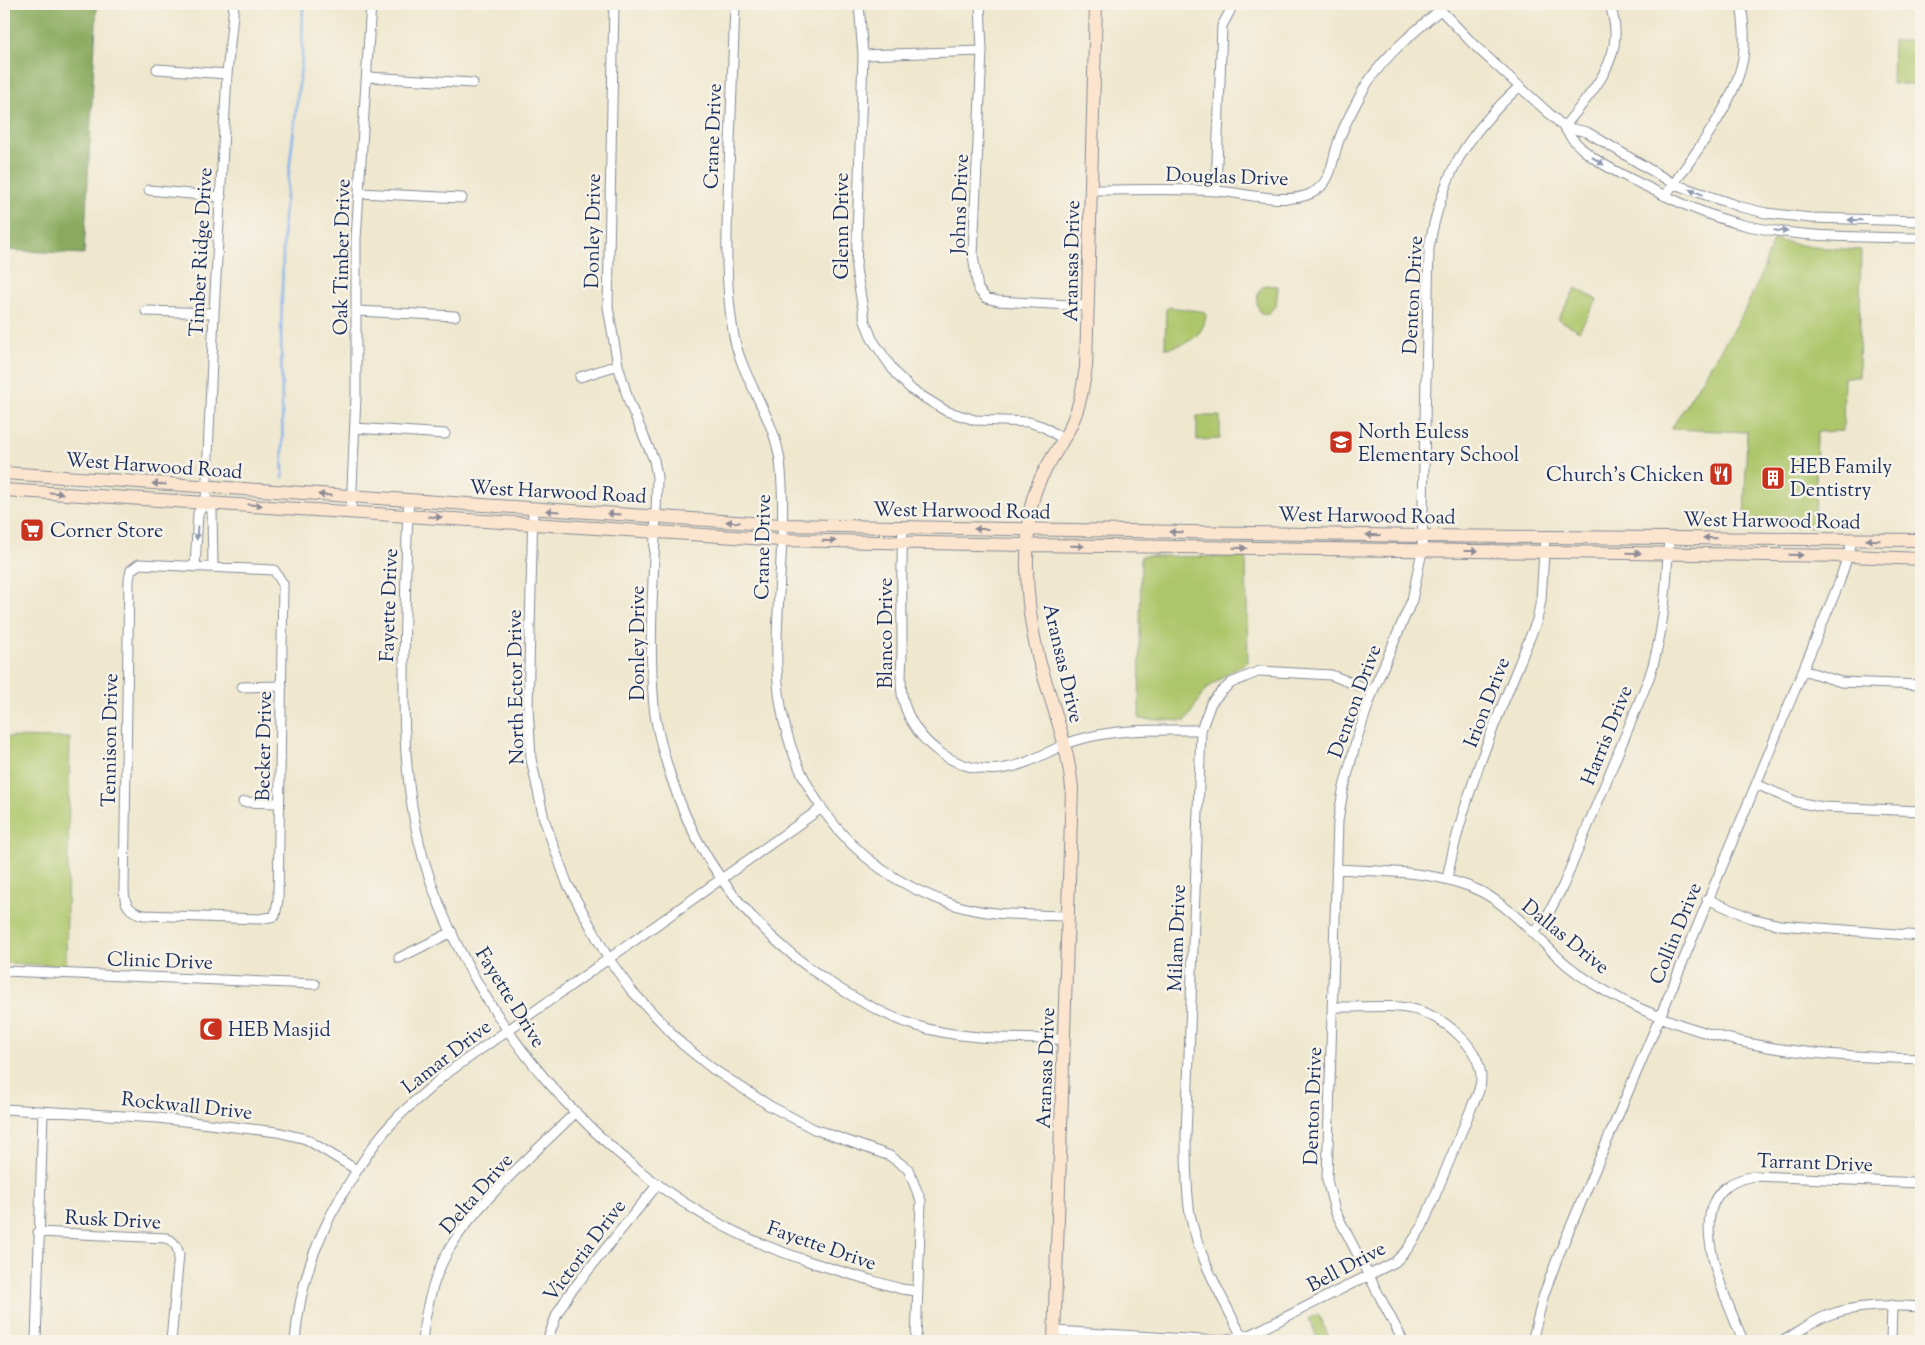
<svg xmlns="http://www.w3.org/2000/svg" width="1925" height="1345" font-family="'Sorts Mill Goudy',serif">
<style>
.green{fill:#aec66b;stroke:#647a64}
.forest{fill:#8aab5f;stroke:#526d5e}
.lines{fill:none;stroke-linecap:round;stroke-linejoin:round}
.stream{stroke:#81b1ec;stroke-width:2.5}
.street-casing{stroke:#858b96;stroke-width:11}
.secondary-casing{stroke:#858b96;stroke-width:14}
.street{stroke:#fff;stroke-width:9}
.secondary{stroke:#fce5cf;stroke-width:12}
.oneway{fill:#8d97ae}
.oneway2{fill:#8c8a96}
.labels{text-anchor:middle;stroke-width:5;stroke-linejoin:round;paint-order:stroke}
.street-label{font-size:20px;fill:#1b2f5e;stroke:#f7f3e8}
.poi-label{font-size:20px;fill:#1b2f5e;stroke:#f7f3e8;text-anchor:start}
</style>
<rect width="100%" height="100%" fill="#f7f3e8"/>
<filter id="ink" filterUnits="userSpaceOnUse"><feTurbulence type="fractalNoise" baseFrequency=".02" numOctaves="2"/><feDisplacementMap in="SourceGraphic" scale="10" xChannelSelector="R" yChannelSelector="G"/><feConvolveMatrix kernelMatrix="1 2 1 2 8 2 1 2 1" color-interpolation-filters="sRGB"/></filter>
<filter id="wash" filterUnits="userSpaceOnUse"><feTurbulence type="fractalNoise" baseFrequency=".0096" numOctaves="4" result="noise"/><feDisplacementMap in="SourceGraphic" scale="20" xChannelSelector="R" yChannelSelector="G"/><feGaussianBlur stdDeviation="1.12" result="paint"/><feColorMatrix in="noise" values="0 0 0 0 0 0 0 0 0 0 0 0 0 0 0 0 0 1.4 0 .05"/><feComposite in="paint" operator="in"/></filter>
<g filter="url(#wash)">
<rect width="100%" height="100%" fill="#efe7ce"/>
<path class="green" d="M1893,41H1921V84H1892Z
M1773,240L1813,247L1861,250L1859,377H1844L1843,431L1817,432L1815,527L1744,522L1747,432L1671,429L1742,315L1761,276Z
M1264,285L1278,286L1276,306L1267,314H1262C1254,304 1256,294 1264,285Z
M1576,288L1597,300L1579,331L1558,319Z
M1170,307L1206,312C1206,336 1186,346 1165,348L1166,309Z
M1197,416H1220V439L1197,440Z
M1141,556L1246,557L1248,662L1231,671L1205,690L1186,721L1139,719Z
M4,737L70,738L66,966L4,963Z
M1318,1314L1331,1341H1319L1309,1319Z"/>
<path class="forest" d="M4,4H97L84,254L4,250Z"/>
<g class="lines">
<path class="stream" d="M283,477L281,333L284,214L302,59L303,4"/>
</g>
</g>
<g filter="url(#ink)">
<g class="lines">
<g class="street-casing">
<path id="street" d="M614,4L608,307L618,365L629,402L654,460L657,477C656,553 647,631 654,706C656,729 663,752 670,774C698,864 755,934 834,985C859,1001 886,1016 914,1025C963,1041 1015,1038 1064,1039
M735,4C733,59 731,115 729,170C727,224 724,278 733,331C740,377 774,415 780,461C788,529 775,599 777,667C781,778 845,869 952,904C989,917 1030,914 1068,916
M859,4L863,55L856,269L865,321L872,339L896,374L912,390L946,411L975,420L1029,422L1044,427L1063,439
M980,4L982,51L973,255L978,289L986,298L998,301L1089,306
M1435,4L1474,45L1564,127C1579,153 1608,168 1635,181C1671,199 1708,217 1748,226C1804,238 1864,237 1921,238
M863,55L982,51
M157,69L227,74
M368,77L473,83
M1564,127L1587,132L1674,184L1741,207L1766,213L1811,218L1921,221
M1564,127C1585,100 1617,68 1615,31C1615,22 1612,12 1610,4
M149,190L221,197
M1092,190C1133,190 1175,188 1217,191C1244,193 1285,205 1310,194C1333,183 1331,163 1338,143C1343,126 1354,108 1362,92C1380,59 1412,34 1440,10
M1216,191L1222,26L1230,11
M359,193L462,198
M1665,196C1692,157 1744,94 1744,46C1745,32 1743,17 1741,4
M146,311L214,313
M357,311L455,316
M580,377L618,365
M355,428L445,434
M409,500C406,538 406,576 405,614C403,695 401,779 423,857C468,1014 600,1170 748,1238C797,1260 850,1274 901,1289L917,1291
M206,502L214,313L227,74L234,4
M206,502L212,511L213,567
M533,510L528,707L531,759L544,819L567,883L608,958L631,990L682,1044L713,1069L770,1106L814,1129L890,1156L908,1169L921,1201L916,1341
M351,511L356,396V239L371,4
M903,529C901,569 902,610 902,650C902,666 899,684 903,699C913,744 962,777 1006,768C1032,764 1053,747 1077,740C1118,728 1158,730 1201,730
M139,564L274,570L283,584L278,900L275,916L259,919L144,915C129,912 124,904 124,889L129,580L131,570Z
M195,567L198,513L206,502
M1803,670L1841,682L1921,685
M242,687L282,686
M1756,784L1797,802L1822,807L1921,811
M243,802L279,803
M1336,869C1385,872 1436,870 1480,891C1512,907 1540,942 1567,965C1584,979 1604,991 1624,1001C1724,1050 1813,1056 1921,1059
M1447,879C1464,789 1503,705 1537,620L1541,600L1545,536
M1707,899L1751,918L1780,925L1921,936
M1533,933L1545,920L1563,886L1649,678C1665,631 1666,585 1669,537
M399,958L452,932
M4,971L315,984
M4,1109L158,1118L277,1132L306,1139L357,1170
M38,1232L166,1238C174,1241 177,1246 179,1254L171,1341
M1055,1331L1219,1341L1252,1334L1395,1262L1406,1251L1422,1227L1473,1104C1477,1096 1481,1088 1481,1079C1481,1048 1447,1020 1420,1011C1394,1003 1360,1008 1332,1007
M36,1341L43,1111
M295,1341C300,1278 320,1228 354,1175C367,1155 379,1136 395,1120C410,1104 428,1091 443,1076L820,809
M422,1341C425,1313 433,1279 447,1253C474,1204 536,1152 576,1112
M547,1341L557,1314L569,1294L658,1184
M1244,1341C1224,1300 1199,1260 1190,1214C1186,1189 1186,1162 1186,1137L1201,730L1211,703L1221,692L1231,683L1260,671L1331,675L1373,691
M1403,1341L1335,1211L1327,1180L1338,821L1343,791L1357,738L1373,691L1412,600L1422,551L1429,248C1442,175 1465,136 1520,86
M1532,1341L1544,1294L1559,1254L1660,1017L1839,583L1853,539
M1743,1341C1729,1304 1683,1214 1729,1185C1736,1180 1745,1178 1754,1176L1921,1183
M1783,1341C1797,1333 1811,1322 1826,1316C1857,1304 1889,1305 1921,1307
M1891,1341L1892,1305"/>
</g>
<g class="secondary-casing">
<path id="secondary" d="M4,473L781,525L1422,536L1921,540
M4,490L780,540L1028,545L1850,556L1921,559
M1054,1341L1072,788C1068,744 1051,702 1039,660C1027,613 1024,562 1030,514C1034,478 1056,456 1071,425C1080,406 1083,387 1086,367L1096,4"/>
</g>
<use href="#street" class="street"/>
<use href="#secondary" class="secondary"/>
</g>
<defs><path id="oneway-solid" d="M-6-.8H1V-3.2L6.5 0L1 3.2V.8H-6Z" transform="scale(1.25)"/></defs>
<g class="oneway">
<use href="#oneway-solid" transform="translate(1598 161) rotate(34)"/>
<use href="#oneway-solid" transform="translate(1696 192) rotate(-159)"/>
<use href="#oneway-solid" transform="translate(1855 220) rotate(-178)"/>
<use href="#oneway-solid" transform="translate(1781 231) rotate(6)"/>
<use href="#oneway-solid" transform="translate(197 533) rotate(93)"/>
</g>
<g class="oneway2">
<use href="#oneway-solid" transform="translate(159 484) rotate(-176)"/>
<use href="#oneway-solid" transform="translate(56 493) rotate(3)"/>
<use href="#oneway-solid" transform="translate(325 495) rotate(-176)"/>
<use href="#oneway-solid" transform="translate(255 505) rotate(4)"/>
<use href="#oneway-solid" transform="translate(553 511) rotate(-177)"/>
<use href="#oneway-solid" transform="translate(614 514) rotate(-177)"/>
<use href="#oneway-solid" transform="translate(435 517) rotate(4)"/>
<use href="#oneway-solid" transform="translate(733 522) rotate(-176)"/>
<use href="#oneway-solid" transform="translate(981 529) rotate(-180)"/>
<use href="#oneway-solid" transform="translate(1176 532) rotate(-179)"/>
<use href="#oneway-solid" transform="translate(1373 535) rotate(-178)"/>
<use href="#oneway-solid" transform="translate(1710 538) rotate(-179)"/>
<use href="#oneway-solid" transform="translate(1873 540) rotate(-179)"/>
<use href="#oneway-solid" transform="translate(829 541) rotate(2)"/>
<use href="#oneway-solid" transform="translate(1077 546) rotate(1)"/>
<use href="#oneway-solid" transform="translate(1240 548) rotate(1)"/>
<use href="#oneway-solid" transform="translate(1471 551)"/>
<use href="#oneway-solid" transform="translate(1634 553) rotate(1)"/>
<use href="#oneway-solid" transform="translate(1796 555) rotate(1)"/>
</g>
</g>
<defs>
<g id="school-square" transform="scale(1.25)"><rect x="-9" y="-9" width="18" height="18" rx="4" fill="#c8321e" stroke="#f7f3e8"/><path d="M0-5L7-2L0 1L-7-2ZM-4 1L0 2.5L4 1V4Q0 6-4 4Z" fill="#fff"/></g>
<g id="restaurant-square" transform="scale(1.25)"><rect x="-9" y="-9" width="18" height="18" rx="4" fill="#c8321e" stroke="#f7f3e8"/><path d="M-5-6h1v4h1v-4h1v4h1v-4h1v5L-1.5 .5V6h-2V.5L-5-1ZM5-6V6H3V1.5H1.5Q1.5-4 5-6Z" fill="#fff"/></g>
<g id="building-square" transform="scale(1.25)"><rect x="-9" y="-9" width="18" height="18" rx="4" fill="#c8321e" stroke="#f7f3e8"/><path d="M-4-6H4V6H1V3H-1V6H-4ZM-2.5-4.3h1.7v1.8h-1.7ZM.8-4.3h1.7v1.8H.8ZM-2.5-1h1.7V.8h-1.7ZM.8-1h1.7V.8H.8Z" fill="#fff"/></g>
<g id="supermarket-square" transform="scale(1.25)"><rect x="-9" y="-9" width="18" height="18" rx="4" fill="#c8321e" stroke="#f7f3e8"/><path d="M-6-5.5h2.5l.6 2H6L4.5 2H-2.5L-4.4-4H-6ZM-1.5 3.2a1.3 1.3 0 1 0 .1 0ZM3 3.2a1.3 1.3 0 1 0 .1 0Z" fill="#fff"/></g>
<g id="mosque-square" transform="scale(1.25)"><rect x="-9" y="-9" width="18" height="18" rx="4" fill="#c8321e" stroke="#f7f3e8"/><path d="M3.5-4.9A6 6 0 1 0 3.5 4.9A5 5 0 1 1 3.5-4.9Z" fill="#fff"/></g>
</defs>
<g fill-rule="evenodd">
<use href="#school-square" x="1341" y="442"/>
<use href="#restaurant-square" x="1721" y="474"/>
<use href="#building-square" x="1773" y="478"/>
<use href="#supermarket-square" x="32" y="530"/>
<use href="#mosque-square" x="211" y="1029"/>
</g>
<g class="labels">
<g class="street-label">
<text transform="translate(712 136) rotate(-88)" y="7">Crane Drive</text>
<text transform="translate(1227 176) rotate(2)" y="7">Douglas Drive</text>
<text transform="translate(959 204) rotate(-88)" y="7">Johns Drive</text>
<text transform="translate(841 226) rotate(-90)" y="7">Glenn Drive</text>
<text transform="translate(592 231) rotate(-89)" y="7">Donley Drive</text>
<text transform="translate(200 252) rotate(-87)" y="7">Timber Ridge Drive</text>
<text transform="translate(341 257) rotate(-89)" y="7">Oak Timber Drive</text>
<text transform="translate(1071 261) rotate(-89)" y="7">Aransas Drive</text>
<text transform="translate(1412 295) rotate(-87)" y="7">Denton Drive</text>
<text transform="translate(154 465) rotate(4)" y="7">West Harwood Road</text>
<text transform="translate(558 491) rotate(3)" y="7">West Harwood Road</text>
<text transform="translate(962 510) rotate(1)" y="7">West Harwood Road</text>
<text transform="translate(1367 515) rotate(1)" y="7">West Harwood Road</text>
<text transform="translate(1772 520) rotate(1)" y="7">West Harwood Road</text>
<text transform="translate(762 547) rotate(-89)" y="7">Crane Drive</text>
<text transform="translate(388 605) rotate(-88)" y="7">Fayette Drive</text>
<text transform="translate(885 633) rotate(-90)" y="7">Blanco Drive</text>
<text transform="translate(637 643) rotate(-90)" y="7">Donley Drive</text>
<text transform="translate(1064 663) rotate(77)" y="7">Aransas Drive</text>
<text transform="translate(515 687) rotate(-91)" y="7">North Ector Drive</text>
<text transform="translate(1354 701) rotate(-70)" y="7">Denton Drive</text>
<text transform="translate(1486 702) rotate(-69)" y="7">Irion Drive</text>
<text transform="translate(1606 735) rotate(-68)" y="7">Harris Drive</text>
<text transform="translate(109 740) rotate(-89)" y="7">Tennison Drive</text>
<text transform="translate(263 746) rotate(-89)" y="7">Becker Drive</text>
<text transform="translate(1675 933) rotate(-68)" y="7">Collin Drive</text>
<text transform="translate(1566 936) rotate(39)" y="7">Dallas Drive</text>
<text transform="translate(1176 938) rotate(-88)" y="7">Milam Drive</text>
<text transform="translate(160 960) rotate(2)" y="7">Clinic Drive</text>
<text transform="translate(511 997) rotate(58)" y="7">Fayette Drive</text>
<text transform="translate(446 1056) rotate(-38)" y="7">Lamar Drive</text>
<text transform="translate(1045 1068) rotate(-88)" y="7">Aransas Drive</text>
<text transform="translate(187 1105) rotate(6)" y="7">Rockwall Drive</text>
<text transform="translate(1312 1106) rotate(-88)" y="7">Denton Drive</text>
<text transform="translate(1815 1162) rotate(2)" y="7">Tarrant Drive</text>
<text transform="translate(476 1193) rotate(-49)" y="7">Delta Drive</text>
<text transform="translate(113 1219) rotate(3)" y="7">Rusk Drive</text>
<text transform="translate(822 1245) rotate(19)" y="7">Fayette Drive</text>
<text transform="translate(584 1250) rotate(-53)" y="7">Victoria Drive</text>
<text transform="translate(1346 1266) rotate(-28)" y="7">Bell Drive</text>
</g>
<g class="poi-label">
<text x="1358" y="438">North Euless<tspan x="1358" dy="23">Elementary School</tspan></text>
<text x="1790" y="473">HEB Family<tspan x="1790" dy="23">Dentistry</tspan></text>
<text x="1704" y="481" text-anchor="end">Church's Chicken</text>
<text x="50" y="537">Corner Store</text>
<text x="228" y="1036">HEB Masjid</text>
</g>
</g>
<rect width="1925" height="1345" fill="none" stroke="#f7f3e8" stroke-width="20"/>
</svg>
